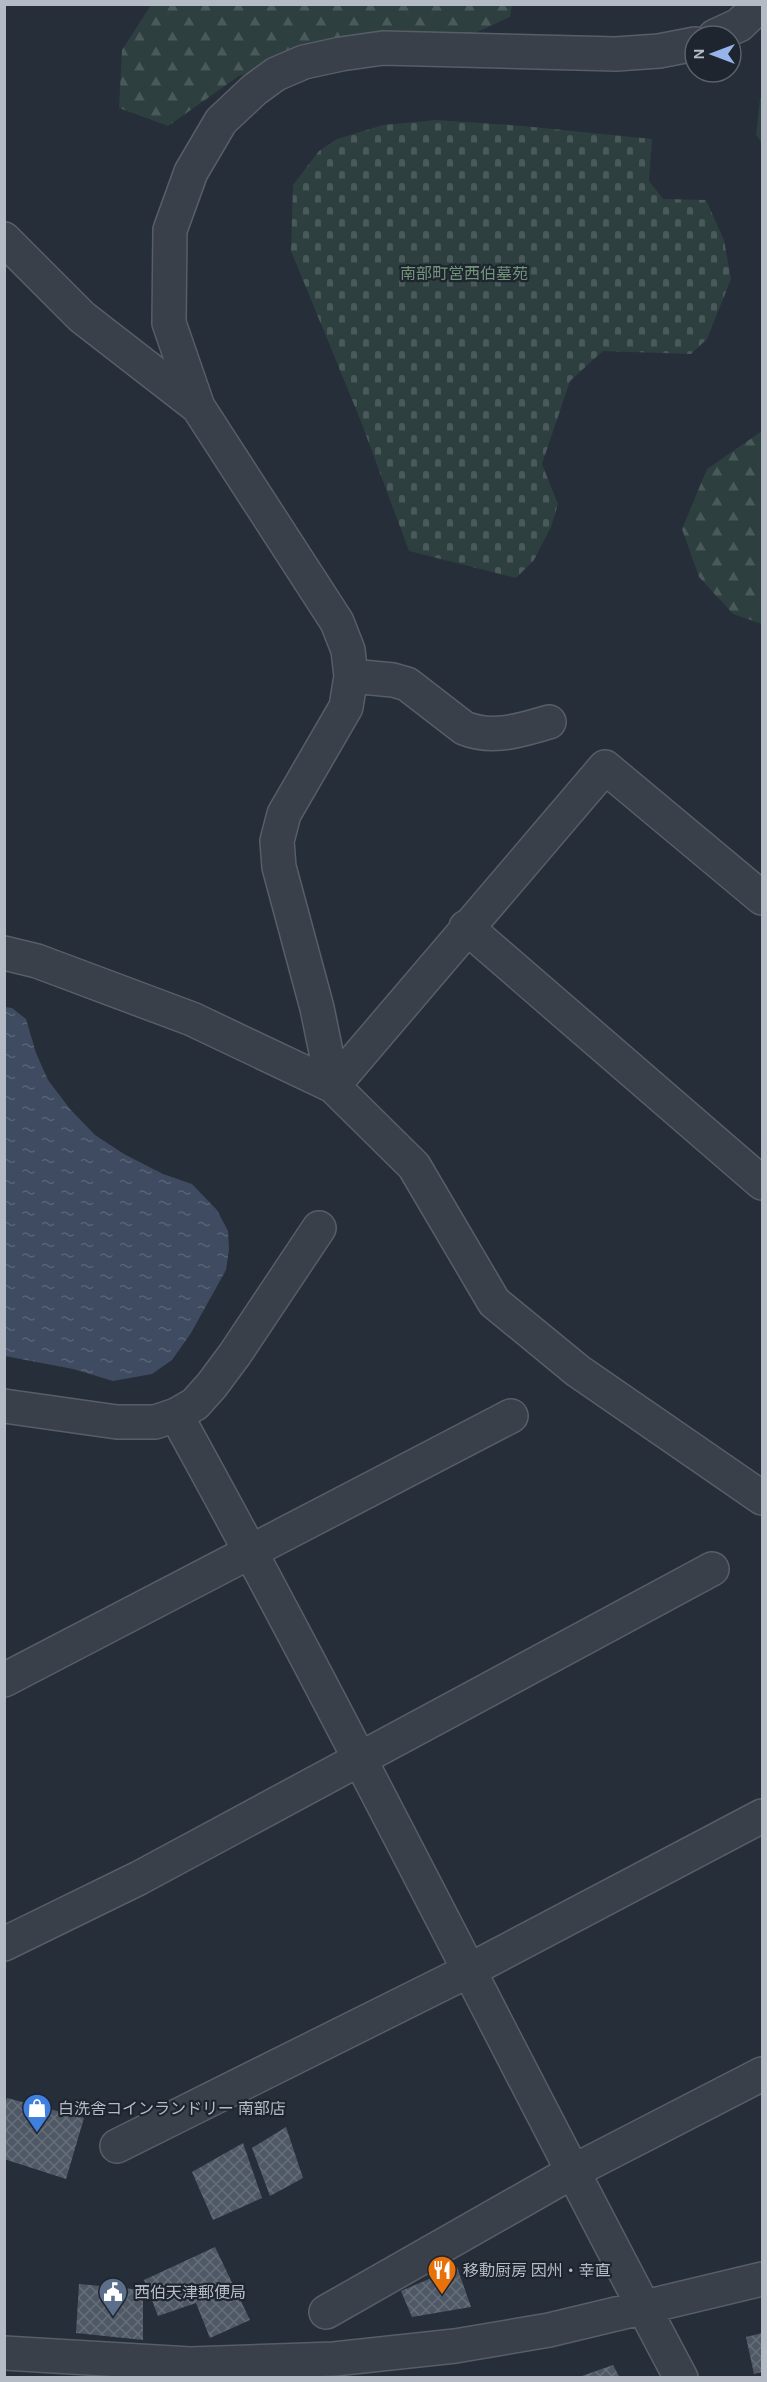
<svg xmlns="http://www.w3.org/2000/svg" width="767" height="2382" font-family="Karla,'Noto Sans JP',sans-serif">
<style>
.forest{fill:url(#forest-firs)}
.cemetery{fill:url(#cemetery-stones)}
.water{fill:url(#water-ripples)}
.building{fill:url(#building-cross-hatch)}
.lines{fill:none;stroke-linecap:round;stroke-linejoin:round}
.minor-casing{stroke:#585e68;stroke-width:36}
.minor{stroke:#3a404a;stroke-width:33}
.labels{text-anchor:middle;stroke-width:4.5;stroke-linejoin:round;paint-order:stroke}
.park-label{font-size:16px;fill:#709379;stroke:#1f252f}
.poi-label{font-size:16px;fill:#b5bbc5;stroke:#1f252f;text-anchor:start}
</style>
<defs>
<pattern id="forest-firs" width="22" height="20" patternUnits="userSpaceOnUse" patternTransform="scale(1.5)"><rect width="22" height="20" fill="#2e3f40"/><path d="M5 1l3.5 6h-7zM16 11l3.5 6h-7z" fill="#4a595a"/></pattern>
<pattern id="cemetery-stones" width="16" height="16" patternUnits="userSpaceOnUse" patternTransform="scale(1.5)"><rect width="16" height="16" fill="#2e3f40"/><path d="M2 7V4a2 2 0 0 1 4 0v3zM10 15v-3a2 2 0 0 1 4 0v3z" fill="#4a595a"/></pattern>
<pattern id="water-ripples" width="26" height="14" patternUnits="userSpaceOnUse" patternTransform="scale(1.5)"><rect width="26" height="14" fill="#3e4b60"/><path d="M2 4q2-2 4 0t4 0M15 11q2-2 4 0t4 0" fill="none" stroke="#586375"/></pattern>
<pattern id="building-cross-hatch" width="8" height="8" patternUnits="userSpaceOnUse" patternTransform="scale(1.5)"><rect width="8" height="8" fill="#4f5865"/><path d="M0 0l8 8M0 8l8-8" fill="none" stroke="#666e7a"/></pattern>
</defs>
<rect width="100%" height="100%" fill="#262e39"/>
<path class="forest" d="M151,5H512L510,17L471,35L364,33L239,76L168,126L119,108L122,50Z
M762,97V143L756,135L760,99Z
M762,431V624L733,614L699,577L682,529L707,469Z"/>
<path class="cemetery" d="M436,120L523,126L652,139L649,181L663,199L706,200L724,240L731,279L707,339L691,354L603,351L570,381L542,464L558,504L551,527L534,560L516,578L409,551L360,419L291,251L293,185L319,151L337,139L383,125Z"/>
<path class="water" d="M5,1007L12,1008L26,1019L36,1053L48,1080L70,1109L95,1135L124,1154L163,1174L192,1184L217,1210L228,1231L229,1249L226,1270L191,1333L172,1360L152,1374L113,1381L73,1369L5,1356Z"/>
<path class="building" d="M7,2098L84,2118L66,2179L4,2159V2107Z
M286,2127L303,2178L270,2196L252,2148Z
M243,2143L262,2198L213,2220L192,2172Z
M215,2247L250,2320L210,2338L196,2303L158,2316L144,2280Z
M457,2267L471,2307L412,2317L401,2291Z
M79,2284L143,2290V2340L76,2333Z
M762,2333V2372L754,2374L746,2337Z
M613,2365L620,2378H579V2377Z"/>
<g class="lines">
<g class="minor-casing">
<path id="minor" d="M715,36L739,25L761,4
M4,239L82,317L198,407
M351,676L393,680L407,684L464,728C493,740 521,730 549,722
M466,927L762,1183
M4,953L37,961L192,1019L333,1086L414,1166L494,1302L578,1371L762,1498
M333,1086L317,1008L279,867L277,841L284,814L346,707L351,676L348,650L337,622L198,407L169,323L170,230L191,172L221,121L254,90L276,74L304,62L341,54L383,48L616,54L659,51L695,44
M333,1086L605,767L762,898
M4,1406L117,1422H155L176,1415L195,1404L212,1385L235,1354L319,1228
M176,1415C351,1732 511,2058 681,2378
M4,1680L511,1416
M4,1944L139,1878L712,1569
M117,2146L468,1971L762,1816
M326,2312L572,2172L762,2074
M4,2353L190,2364L334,2359L455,2346L549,2330L762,2279"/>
</g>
<use href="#minor" class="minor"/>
</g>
<defs>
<g id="shop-pin" transform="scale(1.5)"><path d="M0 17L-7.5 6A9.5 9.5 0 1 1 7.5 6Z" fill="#3f7fe0" stroke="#1f252f"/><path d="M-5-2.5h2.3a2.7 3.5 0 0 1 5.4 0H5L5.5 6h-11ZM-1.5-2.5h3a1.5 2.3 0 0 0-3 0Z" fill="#fff"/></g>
<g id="restaurant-pin" transform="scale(1.5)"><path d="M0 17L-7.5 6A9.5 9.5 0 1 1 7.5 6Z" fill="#e8710a" stroke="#1f252f"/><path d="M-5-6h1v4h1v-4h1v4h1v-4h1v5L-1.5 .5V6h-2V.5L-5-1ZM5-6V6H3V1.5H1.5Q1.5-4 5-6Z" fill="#fff"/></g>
<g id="civic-pin" transform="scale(1.5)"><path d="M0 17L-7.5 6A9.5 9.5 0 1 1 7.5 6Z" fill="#5c6f8a" stroke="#1f252f"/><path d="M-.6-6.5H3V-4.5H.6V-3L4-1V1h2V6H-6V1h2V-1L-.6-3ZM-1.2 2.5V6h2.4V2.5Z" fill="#fff"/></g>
</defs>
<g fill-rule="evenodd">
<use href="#shop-pin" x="37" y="2108"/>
<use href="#restaurant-pin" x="442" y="2270"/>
<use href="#civic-pin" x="113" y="2292"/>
</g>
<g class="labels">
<g class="park-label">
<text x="464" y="279">南部町営西伯墓苑</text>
</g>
<g class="poi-label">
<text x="58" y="2114">白洗舎コインランドリー 南部店</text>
<text x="463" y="2276">移動厨房 因州・幸直</text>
<text x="134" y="2298">西伯天津郵便局</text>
</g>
</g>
<rect width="767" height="2382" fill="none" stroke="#b5bbc5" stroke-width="12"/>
<g transform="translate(713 54) rotate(270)"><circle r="28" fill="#1f252f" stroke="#5b616b" stroke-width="1.5"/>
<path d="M0-4.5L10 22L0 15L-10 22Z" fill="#96b4ea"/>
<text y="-9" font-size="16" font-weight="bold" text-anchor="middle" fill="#b5bbc5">N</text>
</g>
</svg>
